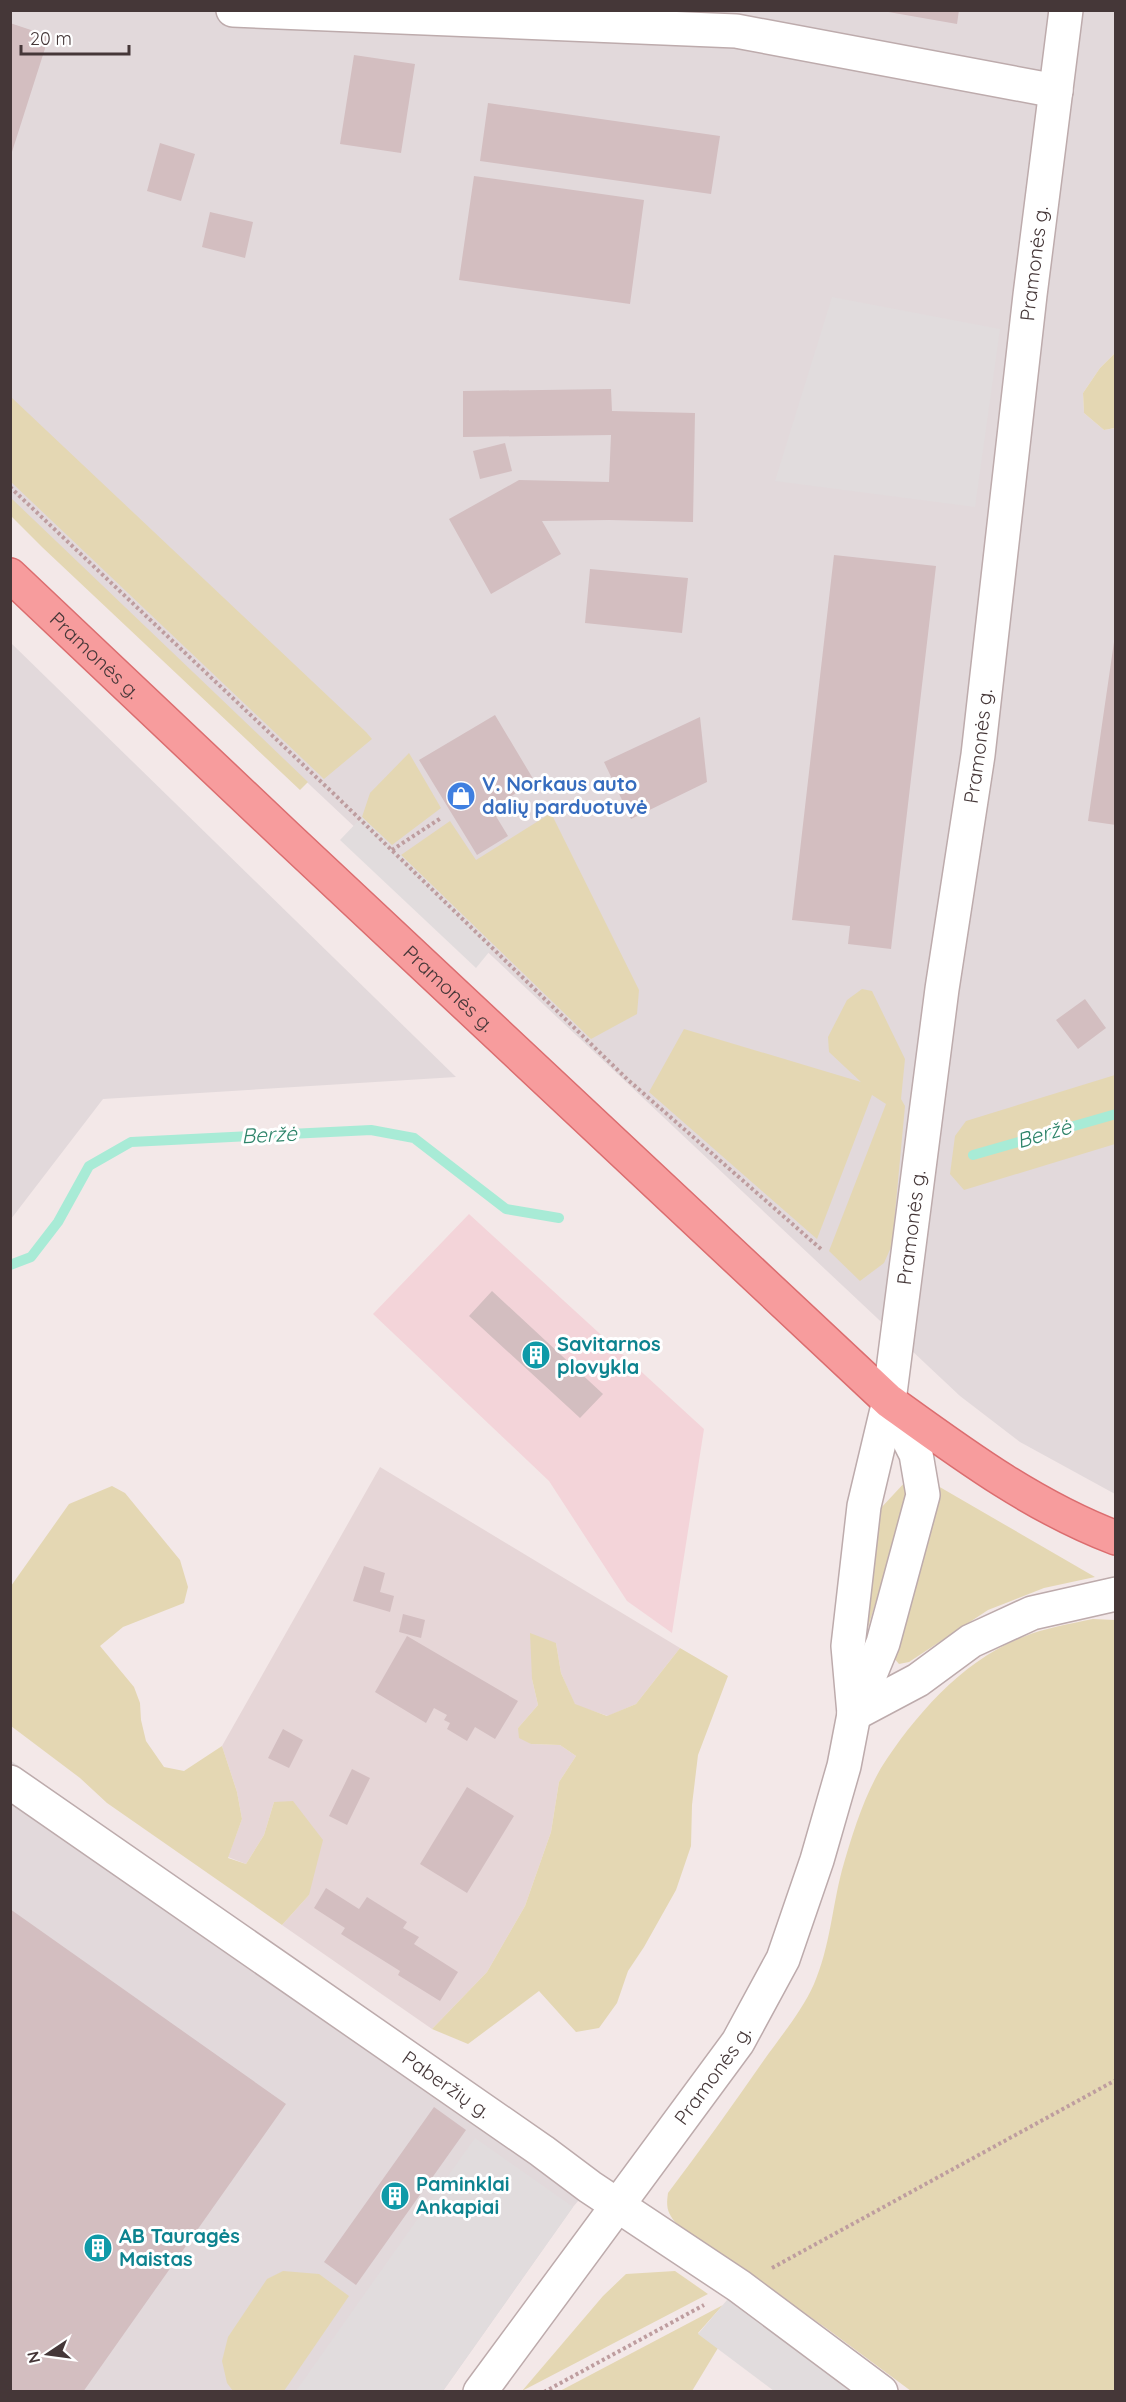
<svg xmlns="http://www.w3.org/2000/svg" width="1126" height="2402" font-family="Quicksand,sans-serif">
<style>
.residential{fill:#e6d6d7}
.commercial{fill:#f3d4d9}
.industrial{fill:#e2d9db}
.green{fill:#e4d7b3}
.parking{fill:#e1dcdd}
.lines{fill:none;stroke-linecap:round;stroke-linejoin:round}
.stream{stroke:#a8ebd6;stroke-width:10}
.building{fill:#d3bec0}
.minor-casing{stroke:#bdabac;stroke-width:36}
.major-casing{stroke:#db6d6f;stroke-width:36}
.path{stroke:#be9d9f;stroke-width:4;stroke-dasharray:3 3;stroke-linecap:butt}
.minor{stroke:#fff;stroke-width:33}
.major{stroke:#f79c9d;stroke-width:33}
.labels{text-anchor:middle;stroke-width:6;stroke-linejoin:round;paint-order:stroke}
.street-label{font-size:20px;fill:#453738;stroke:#fff}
.shop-label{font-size:20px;font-weight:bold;fill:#366cbe;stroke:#fff;text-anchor:start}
.culture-label{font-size:20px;font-weight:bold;fill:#0d838f;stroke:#fff;text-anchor:start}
.water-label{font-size:21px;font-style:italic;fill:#2e846a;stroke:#fff}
</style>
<rect width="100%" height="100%" fill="#f3e8e8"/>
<path class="residential" d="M380,1467L680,1648L636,1704L608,1716L575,1705L561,1673L556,1643L532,1679L538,1705L518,1728L531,1744L560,1745L576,1756L559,1782L551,1832L525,1906L487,1972L432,2029L282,1925L309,1895L274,1802L264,1835L246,1864L228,1857L242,1819L237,1792L222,1746Z"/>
<path class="commercial" d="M469,1214L704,1429L672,1633L627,1601L549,1481L373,1314Z"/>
<path class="industrial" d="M10,11H1115V353L1100,368L1083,393L1084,413L1104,430L1116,428L1115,1494L1020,1442L960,1396L11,504Z
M11,643L456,1077L103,1099L11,1219Z
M10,1760L600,2175L573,2207L443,2391H11Z"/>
<path class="green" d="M1115,353V428L1104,430L1084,413L1083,393L1100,368Z
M11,397L366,732L372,739L324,779L11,482Z
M10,498H11L308,782L300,790L42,547L11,516Z
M409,753L441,808L392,845L362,817L370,793Z
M551,813L639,990L637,1014L591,1039L401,855L450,821L476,860Z
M862,989L872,991L905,1059L901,1099L905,1106L892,1245L884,1263L860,1281L829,1251L886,1104L872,1095L817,1239L649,1092L684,1029L861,1082L829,1052L828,1037L847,1000Z
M1115,1075V1144L964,1190L950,1174L955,1136L966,1121Z
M907,1480L911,1487L862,1647L880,1509Z
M112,1486L125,1493L180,1560L188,1587L184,1603L123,1627L100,1646L134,1687L140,1703L141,1720L146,1741L164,1767L184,1771L222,1746L237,1792L242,1819L228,1858L246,1864L264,1835L274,1802L293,1801L323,1840L309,1895L282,1925L107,1803L80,1778L11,1726V1586L69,1504Z
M938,1486L1095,1577L1044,1588L988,1610L909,1662L899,1664L893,1657Z
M1093,1619L1115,1620V2391H911L826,2328L677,2224C667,2213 666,2207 668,2193C701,2149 733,2105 764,2060C781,2036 802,2011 814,1984C830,1947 832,1908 842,1870C852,1835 863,1799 881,1768C914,1716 964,1659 1023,1637C1045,1628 1069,1624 1093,1619Z
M530,1633L556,1643L561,1673L575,1704L607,1716L636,1704L680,1648L728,1676L698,1755L692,1805L691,1846L676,1890L644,1947L628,1971L617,2003L599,2028L576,2032L539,1991L468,2044L432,2029L487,1972L525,1906L551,1832L559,1782L576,1756L560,1745L531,1744L519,1738L518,1728L538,1705L532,1679Z
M283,2271L319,2274L349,2296L284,2391H233L227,2383L222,2361L228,2337L267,2279Z
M675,2271L708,2294L522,2391L603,2296L626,2274Z
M723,2305L698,2333L718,2348L692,2391L558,2392Z"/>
<path class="parking" d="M832,297L1000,329L975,507L775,481Z
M362,817L494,946L476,968L340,840Z
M475,2138L573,2207L443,2391H296Z
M739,2286L877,2392L774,2391L698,2334Z"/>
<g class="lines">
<path class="stream" d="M973,1155L1116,1114
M10,1265L31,1257L58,1222L89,1166L131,1142L371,1130L414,1138L506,1209L559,1218"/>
</g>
<path class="building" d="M877,10H959L957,24Z
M10,23L49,36L11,155H10Z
M354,55L415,64L401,153L340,144Z
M488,103L720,136L711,194L480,161Z
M160,143L195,154L181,201L147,191Z
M474,176L644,200L630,304L459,280Z
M210,212L253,222L245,258L202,247Z
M611,389L612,411L695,413L693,522L609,520L542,521L561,554L491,594L449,519L519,480L609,482L611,435L463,437V391Z
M505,443L512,471L480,479L473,451Z
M834,555L936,566L891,949L848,944L850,926L792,920Z
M590,569L688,578L682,633L585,623Z
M1114,642H1116V825L1088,821Z
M495,715L535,782L491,808L508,836L477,855L419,760Z
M700,717L707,782L631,819L604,762Z
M1085,999L1106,1028L1078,1049L1056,1020Z
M492,1291L603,1394L580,1418L469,1316Z
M364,1566L385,1573L380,1592L394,1596L390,1612L353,1601Z
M403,1614L425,1620L421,1638L399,1632Z
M407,1636L518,1701L495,1739L475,1727L467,1741L447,1729L450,1723L444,1720L447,1715L434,1708L426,1723L375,1692Z
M283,1729L303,1740L289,1768L268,1758Z
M352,1769L370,1778L347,1825L329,1816Z
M467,1787L514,1816L467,1893L420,1864Z
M326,1888L359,1909L367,1897L407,1922L403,1928L419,1937L414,1944L458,1972L440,2001L398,1975L400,1971L341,1934L345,1928L314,1908Z
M10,1909L286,2104L83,2392H10Z
M434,2107L466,2130L356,2285L324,2262Z"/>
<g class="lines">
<g class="minor-casing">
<g id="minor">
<path d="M233,10L736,31L1056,91"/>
<path id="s1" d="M854,1714L848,1646L864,1506L889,1401L942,989L978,755L1030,295L1066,10"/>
<path d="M854,1714L918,1680L971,1641L1032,1613L1116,1594"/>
<path id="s2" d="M10,1782L542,2151L590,2187L739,2286L881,2392"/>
<path id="s3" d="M480,2392L738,2042L783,1959L817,1860L844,1766L854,1714L883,1643L923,1495L916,1454L889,1401"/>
</g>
</g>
<g class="major-casing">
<g id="major">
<path id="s4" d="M10,575L287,837L889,1401C961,1453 1032,1506 1116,1538"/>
</g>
</g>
<path class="path" d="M10,487L334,794L627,1079L822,1250
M392,850L441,818
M772,2268L1116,2080
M544,2392L704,2305"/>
<use href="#minor" class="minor"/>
<use href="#major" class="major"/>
</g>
<defs>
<g id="shop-disc" transform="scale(1.5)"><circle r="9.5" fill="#3f7fe0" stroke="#fff"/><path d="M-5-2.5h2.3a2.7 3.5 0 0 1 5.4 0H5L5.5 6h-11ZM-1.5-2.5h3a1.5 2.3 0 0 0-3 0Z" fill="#fff"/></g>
<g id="building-disc" transform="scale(1.5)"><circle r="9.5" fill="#0f9aa8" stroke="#fff"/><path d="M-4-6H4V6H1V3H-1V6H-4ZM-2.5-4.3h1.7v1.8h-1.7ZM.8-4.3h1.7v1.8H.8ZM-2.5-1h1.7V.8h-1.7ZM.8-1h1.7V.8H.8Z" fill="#fff"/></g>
</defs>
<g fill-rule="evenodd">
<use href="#shop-disc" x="461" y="796"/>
<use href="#building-disc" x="536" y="1355"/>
<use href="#building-disc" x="395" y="2196"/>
<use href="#building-disc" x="98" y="2248"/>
</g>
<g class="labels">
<g class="street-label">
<text dy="7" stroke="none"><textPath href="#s1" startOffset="1464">Pramonės g.</textPath></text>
<text dy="7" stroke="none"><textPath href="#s4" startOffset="117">Pramonės g.</textPath></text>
<text dy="7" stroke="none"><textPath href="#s1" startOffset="978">Pramonės g.</textPath></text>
<text dy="7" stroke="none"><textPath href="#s4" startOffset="603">Pramonės g.</textPath></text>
<text dy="7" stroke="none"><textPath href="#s1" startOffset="492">Pramonės g.</textPath></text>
<text dy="7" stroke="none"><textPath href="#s3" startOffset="393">Pramonės g.</textPath></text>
<text dy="7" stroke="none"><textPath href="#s2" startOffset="531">Paberžių g.</textPath></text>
</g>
<g class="shop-label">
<text x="482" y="791">V. Norkaus auto<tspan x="482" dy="23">dalių parduotuvė</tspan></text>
</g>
<g class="culture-label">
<text x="557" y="1351">Savitarnos<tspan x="557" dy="23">plovykla</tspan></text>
<text x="416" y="2191">Paminklai<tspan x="416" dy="23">Ankapiai</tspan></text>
<text x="119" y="2243">AB Tauragės<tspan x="119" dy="23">Maistas</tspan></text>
</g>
<g class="water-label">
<text transform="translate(1044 1134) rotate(-16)" y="7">Beržė</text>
<text transform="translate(269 1135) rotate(-3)" y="7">Beržė</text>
</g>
</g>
<rect width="1126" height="2402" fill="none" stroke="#453738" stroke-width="24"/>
<g transform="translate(48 2354) rotate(257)" stroke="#ffffff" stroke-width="4.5" paint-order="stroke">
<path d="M0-4.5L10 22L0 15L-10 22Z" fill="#453738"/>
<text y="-9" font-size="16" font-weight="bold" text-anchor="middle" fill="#453738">N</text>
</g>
<path d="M21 45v9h108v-9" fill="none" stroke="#453738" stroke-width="3"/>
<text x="30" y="45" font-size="18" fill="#453738" stroke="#ffffff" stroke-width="4.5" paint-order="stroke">20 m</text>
</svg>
